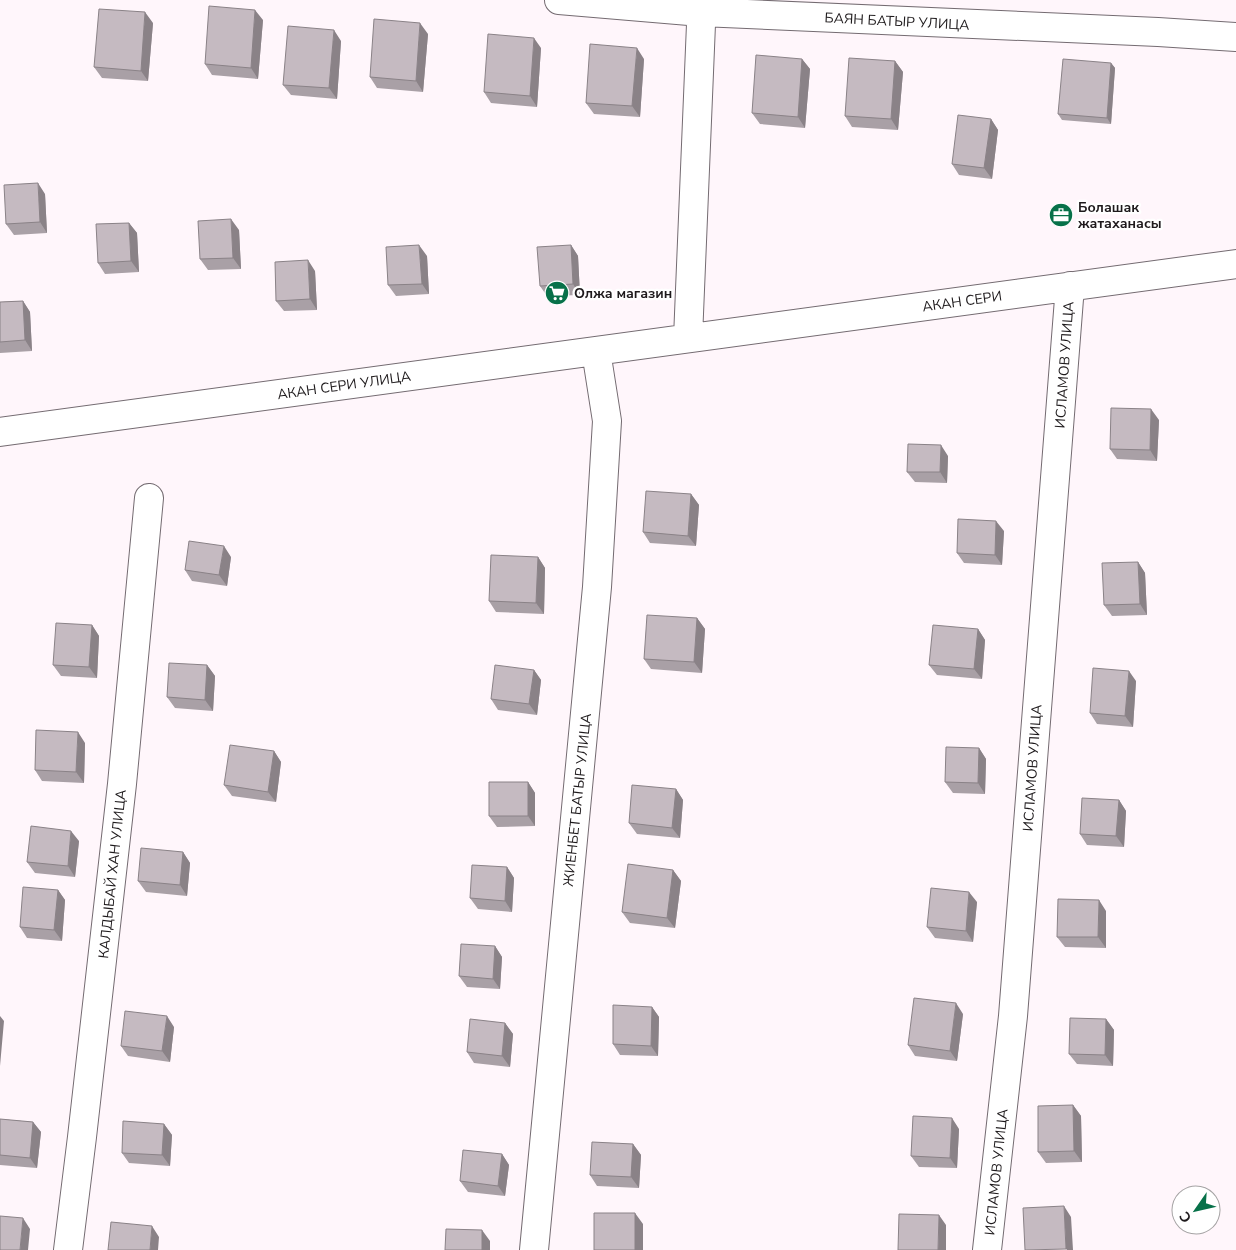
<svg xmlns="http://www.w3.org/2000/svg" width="1236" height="1250" font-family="'Nunito Sans',sans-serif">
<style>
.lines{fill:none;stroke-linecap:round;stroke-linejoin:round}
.minor-casing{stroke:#746b71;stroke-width:30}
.minor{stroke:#fff;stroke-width:28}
.wall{fill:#a9a0a6}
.shaded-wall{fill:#8a8287}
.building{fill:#c5bac1;stroke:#8a8287}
.labels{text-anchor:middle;stroke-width:4.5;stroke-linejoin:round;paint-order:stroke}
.street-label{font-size:14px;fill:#1e1a1c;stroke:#fff}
.poi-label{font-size:14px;font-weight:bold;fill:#1e1a1c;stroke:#fff;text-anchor:start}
</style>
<rect width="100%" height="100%" fill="#fff6fb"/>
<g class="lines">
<g class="minor-casing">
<path id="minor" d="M559,0L701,12L1158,32L1236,37
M688,338L702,0
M0,432L1236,264
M68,1250L82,1137L122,784L149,498
M534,1250L597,587L607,421L596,351
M987,1250L1013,1016L1070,286"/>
</g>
<use href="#minor" class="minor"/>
</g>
<path class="wall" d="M263,20L258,79L212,75L205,64Z
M153,23L148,81L102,78L94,67Z
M428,34L423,92L377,88L370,77Z
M341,41L337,99L291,95L283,85Z
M541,48L537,107L491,103L484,92Z
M644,59L640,117L594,114L586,103Z
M802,59L810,69L805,128L760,124L752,113Z
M895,61L903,72L898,130L852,127L845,116Z
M1111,63L1115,68L1111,124L1062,120L1058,114Z
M991,119L998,130L992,179L959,175L952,164Z
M45,194L47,233L14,235L6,224Z
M129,223L137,233L139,272L105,274L98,263Z
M239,230L241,269L208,270L200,259Z
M571,245L578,256L580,295L547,296L540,286Z
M427,256L429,294L396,296L388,285Z
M315,271L317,310L284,311L276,301Z
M23,301L30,312L32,351L0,353V302Z
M1159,420L1157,461L1117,459L1110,449Z
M948,456L947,483L915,482L907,472Z
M691,494L699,505L696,546L650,543L643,532Z
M1004,531L1002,565L964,563L957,553Z
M231,557L227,586L192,581L185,570Z
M538,557L545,568L544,614L496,612L489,601Z
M1138,562L1145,573L1147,615L1112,616L1104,605Z
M697,618L705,629L702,673L651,669L644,659Z
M92,625L99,636L97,678L61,676L53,665Z
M978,629L985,640L982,679L937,675L929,665Z
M207,665L215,676L213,711L175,708L167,697Z
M534,670L541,680L537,715L498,710L491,699Z
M1136,681L1133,727L1097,724L1090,713Z
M85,743L84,783L42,781L35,770Z
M979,748L986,759L985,794L953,793L945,782Z
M274,751L281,762L276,802L232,796L224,785Z
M528,782L535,793V826L497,827L489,816Z
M676,789L683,800L680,838L637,834L629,823Z
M1119,800L1126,811L1124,847L1087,845L1080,834Z
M79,841L75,877L35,873L27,862Z
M183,852L190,863L187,896L146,892L138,881Z
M507,867L514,878L512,912L478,909L470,898Z
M673,870L681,881L675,928L630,923L622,912Z
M58,890L65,900L62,941L27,938L20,927Z
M977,902L973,942L935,938L927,927Z
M1106,911V948L1065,947L1057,937Z
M495,946L502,957L500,989L467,987L459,976Z
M652,1007L659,1017L658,1056L620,1055L613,1044Z
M963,1014L957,1061L915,1056L908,1045Z
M1106,1019L1114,1030L1113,1066L1077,1064L1069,1054Z
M505,1023L513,1034L510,1067L474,1063L467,1052Z
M174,1027L170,1062L128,1056L121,1046Z
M1073,1105L1081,1116L1082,1162L1046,1163L1038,1152Z
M0,1119L33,1122L41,1132L37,1168L0,1165Z
M164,1124L172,1135L170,1166L129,1163L122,1153Z
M959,1129L957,1168L919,1167L911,1156Z
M633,1144L641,1155L639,1188L597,1186L590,1175Z
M502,1154L509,1165L505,1196L468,1192L460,1181Z"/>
<path class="shaded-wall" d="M255,10L263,20L258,79L251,68Z
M145,12L153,23L148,81L141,71Z
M420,23L428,34L423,92L416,81Z
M334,30L341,41L337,99L329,88Z
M534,38L541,48L537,107L530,96Z
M637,48L644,59L640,117L632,106Z
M802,59L810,69L805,128L798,117Z
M895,61L903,72L898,130L891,119Z
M1111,63L1115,68L1111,124L1107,118Z
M991,119L998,130L992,179L984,168Z
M38,183L45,194L47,233L40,222Z
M231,219L239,230L241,269L233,258Z
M129,223L137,233L139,272L131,261Z
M419,245L427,256L429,294L422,284Z
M571,245L578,256L580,295L573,284Z
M308,260L315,271L317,310L310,299Z
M23,301L30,312L32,351L25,340Z
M1151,409L1159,420L1157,461L1150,450Z
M941,445L948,456L947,483L940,472Z
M691,494L699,505L696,546L688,536Z
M996,521L1004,531L1002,565L995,555Z
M224,546L231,557L227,586L219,575Z
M538,557L545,568L544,614L536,603Z
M1138,562L1145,573L1147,615L1140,604Z
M697,618L705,629L702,673L694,662Z
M92,625L99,636L97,678L89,667Z
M978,629L985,640L982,679L974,669Z
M207,665L215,676L213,711L205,700Z
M534,670L541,680L537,715L529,704Z
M1129,671L1136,681L1133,727L1125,716Z
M78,732L85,743L84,783L76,772Z
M979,748L986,759L985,794L978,783Z
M274,751L281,762L276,802L268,792Z
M528,782L535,793V826L528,816Z
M676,789L683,800L680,838L672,828Z
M1119,800L1126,811L1124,847L1116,836Z
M71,831L79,841L75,877L68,866Z
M183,852L190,863L187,896L180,885Z
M507,867L514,878L512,912L505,901Z
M673,870L681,881L675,928L667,918Z
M58,890L65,900L62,941L54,930Z
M969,892L977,902L973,942L966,931Z
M1099,900L1106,911V948L1098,937Z
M495,946L502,957L500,989L493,979Z
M956,1003L963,1014L957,1061L950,1051Z
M652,1007L659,1017L658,1056L651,1046Z
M0,1016L4,1021L0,1066Z
M167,1016L174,1027L170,1062L162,1051Z
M1106,1019L1114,1030L1113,1066L1105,1055Z
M505,1023L513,1034L510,1067L502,1056Z
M1073,1105L1081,1116L1082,1162L1074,1151Z
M952,1118L959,1129L957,1168L950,1158Z
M33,1122L41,1132L37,1168L30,1158Z
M164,1124L172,1135L170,1166L162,1155Z
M633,1144L641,1155L639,1188L631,1177Z
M502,1154L509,1165L505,1196L498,1186Z
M1064,1206L1071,1217L1073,1250H1067L1066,1249Z
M635,1213L643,1224V1250H635Z
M939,1215L946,1225V1250H938Z
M23,1218L30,1229L28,1250H20Z
M152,1226L159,1237L158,1250H150Z
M482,1230L490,1241V1250H482Z"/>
<path class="building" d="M209,6L255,10L251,68L205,64Z
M99,9L145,12L141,71L94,67Z
M374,19L420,23L416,81L370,77Z
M288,26L334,30L329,88L283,85Z
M488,34L534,38L530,96L484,92Z
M590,44L637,48L632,106L586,103Z
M756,55L802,59L798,117L752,113Z
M849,58L895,61L891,119L845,116Z
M1063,59L1111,63L1107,118L1058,114Z
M958,115L991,119L984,168L952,164Z
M38,183L40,222L6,224L4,185Z
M231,219L233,258L200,259L198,221Z
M129,223L131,261L98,263L96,224Z
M419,245L422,284L388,285L386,247Z
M571,245L573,284L540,286L537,247Z
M308,260L310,299L276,301L275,262Z
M23,301L25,340L0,342V302Z
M1111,408L1151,409L1150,450L1110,449Z
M908,444L941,445L940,472H907Z
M646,491L691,494L688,536L643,532Z
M958,519L996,521L995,555L957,553Z
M189,541L224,546L219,575L185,570Z
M491,555L538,557L536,603L489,601Z
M1138,562L1140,604L1104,605L1102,563Z
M647,615L697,618L694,662L644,659Z
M56,623L92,625L89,667L53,665Z
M933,625L978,629L974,669L929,665Z
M169,663L207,665L205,700L167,697Z
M495,665L534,670L529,704L491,699Z
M1093,668L1129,671L1125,716L1090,713Z
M36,730L78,732L76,772L35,770Z
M230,745L274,751L268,792L224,785Z
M946,747L979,748L978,783L945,782Z
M489,782H528V816H489Z
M632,785L676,789L672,828L629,823Z
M1082,798L1119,800L1116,836L1080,834Z
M31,826L71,831L68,866L27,862Z
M141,848L183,852L180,885L138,881Z
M628,864L673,870L667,918L622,912Z
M472,865L507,867L505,901L470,898Z
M23,887L58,890L54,930L20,927Z
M931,888L969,892L966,931L927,927Z
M1058,899L1099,900L1098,937H1057Z
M461,944L495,946L493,979L459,976Z
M914,998L956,1003L950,1051L908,1045Z
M613,1005L652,1007L651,1046L613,1044Z
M125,1011L167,1016L162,1051L121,1046Z
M1070,1018L1106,1019L1105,1055L1069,1054Z
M470,1019L505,1023L502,1056L467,1052Z
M1073,1105L1074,1151L1038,1152V1106Z
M913,1116L952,1118L950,1158L911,1156Z
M0,1119L33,1122L30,1158L0,1155Z
M123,1121L164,1124L162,1155L122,1153Z
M592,1142L633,1144L631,1177L590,1175Z
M463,1150L502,1154L498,1186L460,1181Z
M1064,1206L1066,1249L1025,1250L1023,1208Z
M594,1213H635V1250H594Z
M899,1214L939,1215L938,1250H898Z
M0,1216L23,1218L20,1250H0Z
M111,1222L152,1226L150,1250H108Z
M446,1229L482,1230V1250H445Z"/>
<defs>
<g id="office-disc" transform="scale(1.25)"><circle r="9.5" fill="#077149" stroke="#fff"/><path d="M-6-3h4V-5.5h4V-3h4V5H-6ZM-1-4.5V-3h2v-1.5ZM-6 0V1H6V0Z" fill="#fff"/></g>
<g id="supermarket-disc" transform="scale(1.25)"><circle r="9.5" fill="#077149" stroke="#fff"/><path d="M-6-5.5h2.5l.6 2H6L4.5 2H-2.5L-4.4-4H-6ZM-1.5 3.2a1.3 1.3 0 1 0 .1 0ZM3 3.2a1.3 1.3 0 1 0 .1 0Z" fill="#fff"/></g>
</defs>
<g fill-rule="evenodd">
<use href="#office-disc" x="1061" y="215"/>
<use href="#supermarket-disc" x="557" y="293"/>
</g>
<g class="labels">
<g class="street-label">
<text transform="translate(897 21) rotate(3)" y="5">БАЯН БАТЫР УЛИЦА</text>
<text transform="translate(962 301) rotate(-8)" y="5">АКАН СЕРИ</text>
<text transform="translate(1064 365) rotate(-86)" y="5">ИСЛАМОВ УЛИЦА</text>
<text transform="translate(344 385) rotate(-8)" y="5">АКАН СЕРИ УЛИЦА</text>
<text transform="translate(1032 768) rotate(-86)" y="5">ИСЛАМОВ УЛИЦА</text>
<text transform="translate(577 800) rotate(-84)" y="5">ЖИЕНБЕТ БАТЫР УЛИЦА</text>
<text transform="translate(112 874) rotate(-84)" y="5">КАЛДЫБАЙ ХАН УЛИЦА</text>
<text transform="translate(996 1172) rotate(-84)" y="5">ИСЛАМОВ УЛИЦА</text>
</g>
<g class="poi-label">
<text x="1078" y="212">Болашак<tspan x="1078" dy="16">жатаханасы</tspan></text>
<text x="574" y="298">Олжа магазин</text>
</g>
</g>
<g transform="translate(1196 1210) rotate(236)"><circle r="24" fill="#ffffff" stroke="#a5a3a4"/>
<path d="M0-4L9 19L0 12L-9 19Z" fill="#077149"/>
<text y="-8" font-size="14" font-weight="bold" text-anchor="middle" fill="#1e1a1c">С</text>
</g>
</svg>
